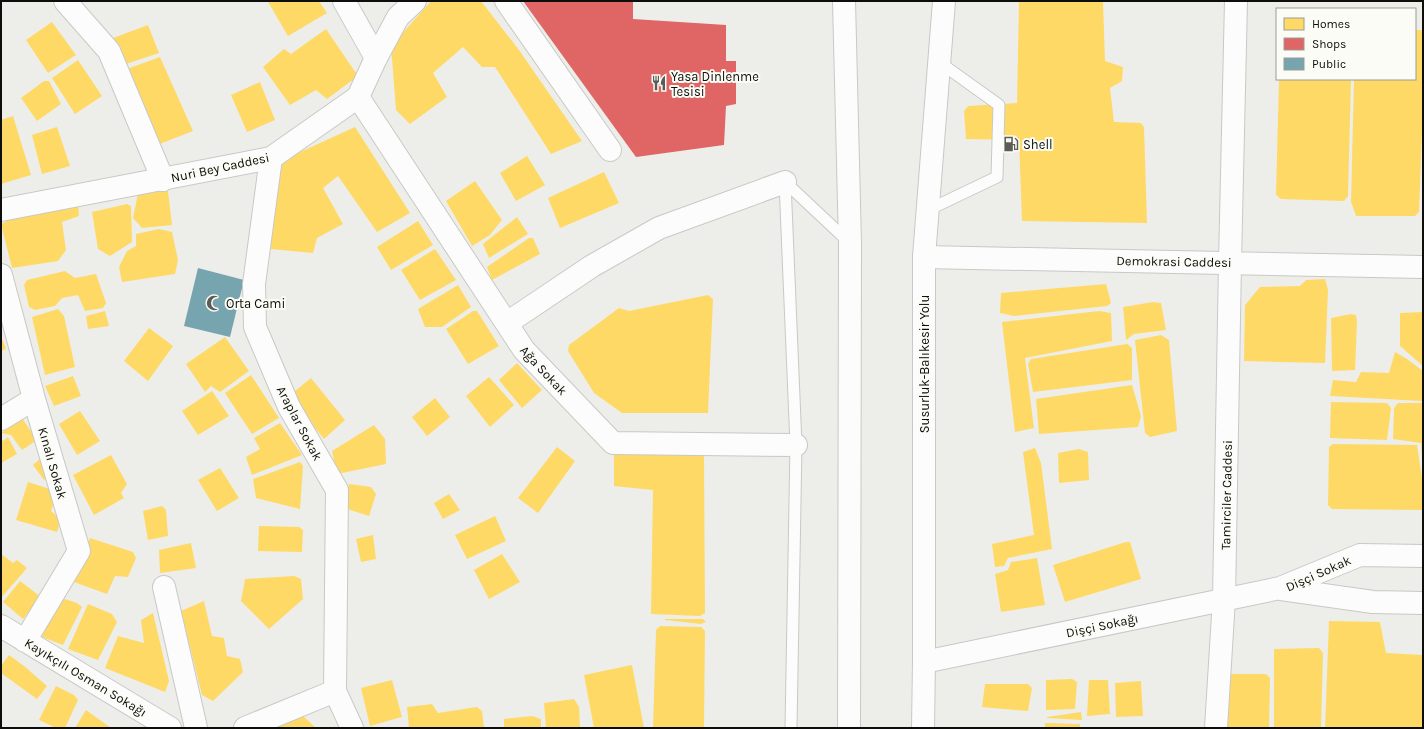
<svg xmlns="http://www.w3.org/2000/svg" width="1424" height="729" font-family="Karla,sans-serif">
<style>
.homes{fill:#ffd966}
.shops{fill:#e06666}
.public{fill:#76a5af}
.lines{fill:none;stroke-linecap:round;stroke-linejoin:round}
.lane-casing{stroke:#c8c9c5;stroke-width:13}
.street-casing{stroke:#c8c9c5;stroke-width:24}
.secondary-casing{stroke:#c8c9c5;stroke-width:24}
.highway-casing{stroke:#c8c9c5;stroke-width:24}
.lane{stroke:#fcfcfc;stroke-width:11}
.street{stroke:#fcfcfc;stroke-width:22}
.secondary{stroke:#fcfcfc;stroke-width:22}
.highway{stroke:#fcfcfc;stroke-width:22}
.labels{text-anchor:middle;stroke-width:4;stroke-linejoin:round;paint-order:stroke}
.poi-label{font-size:13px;fill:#0d0d0b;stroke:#fbfcf5;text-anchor:start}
.street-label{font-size:13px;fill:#0d0d0b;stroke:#fbfcf5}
</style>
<rect width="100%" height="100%" fill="#edeee9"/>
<path class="homes" d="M270,1H319L327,13L288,36L268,2Z
M431,1H481L519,50L582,141L551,154L495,67H482L463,47L433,73L447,97L410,124L396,110L391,46Z
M1019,1H1103L1105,61L1123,67L1122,81L1110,88L1114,122L1141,123L1144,127L1147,223L1022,221L1019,140L966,139L964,111L968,106L1017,103Z
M52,22L76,55L48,73L26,40Z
M148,25L159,53L123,65L113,38Z
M326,29L358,76L327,99L316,90L290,105L263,67L284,49L291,54Z
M1415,30H1421L1423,32V104L1419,212L1415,216H1356L1351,202L1354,79H1415Z
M160,57L193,131L152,147L124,70Z
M78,60L102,96L75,114L52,78Z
M1279,79H1351L1348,196L1344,201L1281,199L1276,195Z
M44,81H49L61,104L37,121L21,98Z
M260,82L275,120L247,132L231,95Z
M13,116L31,175L1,184V120Z
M57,127L70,166L42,174L32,135Z
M355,127L410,213L377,232L338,176L323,188L343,224L317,238L313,253L271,249L274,164Z
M527,156L545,185L516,201L500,173Z
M604,172L619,203L560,228L548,198Z
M475,181L502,220L490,235L472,246L446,201Z
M162,182L168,191L172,225L142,228L133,218L139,188Z
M78,204L79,216L62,222L66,250L58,261L12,268L1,224L34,208Z
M127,204L131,206L132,242L110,256L98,249L92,212Z
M517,217L528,234L489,258L483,244Z
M418,221L433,245L391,270L377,247Z
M159,229L172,232L178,260L175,274L122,282L119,267L127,251L136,246V234Z
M529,238H533L540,254L492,280L487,267Z
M435,249L456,280L420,300L401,270Z
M65,271L75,278L96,274L106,303L103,308L85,311L78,295L62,298L55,306L35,310L29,307L24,285L27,280Z
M1325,279L1328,290L1325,363L1244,361L1245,305L1260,287L1300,286L1306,280Z
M1106,284L1111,303L1107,306L1014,316L1000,313L1001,293Z
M458,285L471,307L442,327H425L418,309Z
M708,295L713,299L708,413H622L594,393L568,351L569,345L619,308L629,311Z
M1153,302L1161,303L1166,330L1134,334L1126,340L1123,307Z
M58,309L64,316L75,367L45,375L32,317Z
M105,311L109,326L88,329L86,316Z
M473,311H477L499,346L468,364L446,329Z
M1099,311L1111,313L1112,341L1025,358L1034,428L1015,432L1002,322Z
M1423,312V366L1400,346V313Z
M1351,314L1356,315L1357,322L1355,370L1332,371L1331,318Z
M149,328L173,346L148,381L124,361Z
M1161,335L1169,340L1177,431L1150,437L1145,433L1135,340Z
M1,336L6,349L1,351Z
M225,337L249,371L220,392L211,386L205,392L186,364Z
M1127,344L1132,348V380L1033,392L1028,364L1031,359Z
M1395,352L1407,359L1423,371L1422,401L1330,396L1333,380L1356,382L1361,372L1389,373Z
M517,363L542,390L522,408L499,380Z
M251,375L279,418L252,434L225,393Z
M73,376L81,396L54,406L45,386Z
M489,377L514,405L490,427L466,396Z
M311,378L345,420L324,439L289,396Z
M1132,385L1141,416L1138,427L1039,434L1036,399Z
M212,391L229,416L198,435L182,411Z
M435,398L450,417L427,436L412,417Z
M1331,402L1387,403L1391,408L1387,440L1330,438Z
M1398,403H1423V458H1422L1421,443L1393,439L1394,408Z
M80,411L100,441L77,455L59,424Z
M22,418L37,440L22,450L11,435L1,433Z
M280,423L302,455L252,475L246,457L260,449L254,438Z
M374,425L385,439L386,464L337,474L332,451Z
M8,437L17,454L1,463V439L3,441Z
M1333,444L1417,445L1423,485V510L1332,509L1328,505L1329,447Z
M557,447L575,461L538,513L518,498Z
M1035,448L1041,463L1052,549L1008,558L1004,566L995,567L992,544L1034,535L1023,452Z
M1079,449L1088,452L1089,480L1059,483L1058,453Z
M614,453L704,455L705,613L700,616L651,614L653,490L614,486Z
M111,455L127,484L121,493L124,498L94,515L73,475Z
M42,457L52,474L44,480L33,465Z
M300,462L303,466L300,509L256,498L253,479Z
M220,468L239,498L217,511L198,480Z
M28,482L53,490L57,494L51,511L61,519L57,532L16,520Z
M349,484L371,487L376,494L369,516L344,508Z
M449,494L460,510L443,519L434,503Z
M162,506L166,510L168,536L148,540L143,511Z
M495,516L506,541L467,559L455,535Z
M259,526L299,527L303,530L302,552L258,551Z
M373,535L376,559L361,562L356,539Z
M90,538L133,552L136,558L128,577L115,576L107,594L74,582Z
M1126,542H1130L1141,579L1065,602L1053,565Z
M191,543L196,568L160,573L159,550Z
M1,554L13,563L17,560L27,568L1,598Z
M502,554L520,582L489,599L474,570Z
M1037,558L1045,605L1001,612L995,574L1008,570L1011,562Z
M294,576L301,579L303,599L269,629L241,601L245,579Z
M20,581L41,597L23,619L3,602Z
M59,597L77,603L82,607L63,645L42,637Z
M204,601L212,636L224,638L227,656L240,659L243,672L213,701L202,695L181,611Z
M88,604L112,614L117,622L98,660L68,649Z
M153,613L169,681L165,692L105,668L118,636L144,643L141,620Z
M665,619H703L706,622L701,624L665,620Z
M1329,621L1380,622L1386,653L1423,655V728H1325Z
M660,626L701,627L705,631L704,728H653L656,630Z
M1319,648L1323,653L1321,728H1274V649Z
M9,655L24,666L47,686L37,699L1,673V666Z
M632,665L644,728H594L584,675Z
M1229,674H1266L1270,678L1269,728H1227Z
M1072,679L1077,682L1075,709L1046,710V680Z
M392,680L402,717L370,726L361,688Z
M1089,680H1108L1110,714L1087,716Z
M1141,681L1143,716L1116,717L1115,683Z
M985,684H1028L1032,688L1028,711L982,707Z
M56,686L74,695L78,700L65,728H56L39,720Z
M574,699L579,707L580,728H546L544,703Z
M432,704L438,713L477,707L482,711L484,728H409L407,707Z
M86,710L111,728H75Z
M1081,712L1082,720L1047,718V717Z
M303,716L316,728H278L276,723Z
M532,716L541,719V728H504V719Z
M1045,723L1080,724V728H1045Z"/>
<path class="shops" d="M523,1H633V19L726,25V61H736V104L726,106L724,145L636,157Z"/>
<path class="public" d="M198,268L244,280L230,337L184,326Z"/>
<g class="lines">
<g class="lane-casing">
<path id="lane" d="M785,182L796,445L791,728
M785,182L850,243
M928,210L997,177L999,105L939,62"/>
</g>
<g class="street-casing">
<path id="street" d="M65,1L109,51L163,180
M344,1L376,58
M506,1L610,150
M358,97L524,350L613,443L796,445
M271,158L254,284L255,327L289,407L337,490L335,691L352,728
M1,275L34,399L79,551L25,641
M507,323L592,266L659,228L785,182
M1,419L34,399
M164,587L196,728
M1281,589L1373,602L1423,603
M1,626L170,728
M924,662L1280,588L1360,555L1423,556
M245,728L335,691
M1216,728L1224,599L1230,262"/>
</g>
<g class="secondary-casing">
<path id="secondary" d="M1,210L271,158L358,97L376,58L398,17L415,1
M924,257L1423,267
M1230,262L1236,1"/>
</g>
<g class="highway-casing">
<path id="highway" d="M844,1L850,244L849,728
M923,728L924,662V257L944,1"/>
</g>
<use href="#lane" class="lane"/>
<use href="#street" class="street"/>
<use href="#secondary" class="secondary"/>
<use href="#highway" class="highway"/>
</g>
<defs>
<g id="restaurant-bare" transform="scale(1.2)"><path d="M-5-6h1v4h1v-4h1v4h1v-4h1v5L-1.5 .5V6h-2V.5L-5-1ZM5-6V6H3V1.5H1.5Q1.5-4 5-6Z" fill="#5b5c59" stroke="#fbfcf5" stroke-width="2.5" paint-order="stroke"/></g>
<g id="fuel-bare" transform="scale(1.2)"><path d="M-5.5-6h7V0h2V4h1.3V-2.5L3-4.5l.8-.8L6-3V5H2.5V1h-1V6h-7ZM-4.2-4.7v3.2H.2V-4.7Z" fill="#5b5c59" stroke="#fbfcf5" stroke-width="2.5" paint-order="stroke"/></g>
<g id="mosque-bare" transform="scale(1.2)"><path d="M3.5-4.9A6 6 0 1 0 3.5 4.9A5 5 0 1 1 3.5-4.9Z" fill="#5b5c59" stroke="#fbfcf5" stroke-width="2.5" paint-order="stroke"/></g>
</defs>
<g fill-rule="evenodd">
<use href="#restaurant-bare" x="659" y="83"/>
<use href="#fuel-bare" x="1011" y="144"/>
<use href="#mosque-bare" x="214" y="303"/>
</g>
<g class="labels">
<g class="poi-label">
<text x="671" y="81">Yasa Dinlenme<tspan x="671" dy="15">Tesisi</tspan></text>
<text x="1023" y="149">Shell</text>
<text x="226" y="308">Orta Cami</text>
</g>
<g class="street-label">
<text transform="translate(220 167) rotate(-12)" y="5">Nuri Bey Caddesi</text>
<text transform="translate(1174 261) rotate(1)" y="5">Demokrasi Caddesi</text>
<text transform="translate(924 364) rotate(-90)" y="5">Susurluk-Balıkesir Yolu</text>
<text transform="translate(544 370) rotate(47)" y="5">Ağa Sokak</text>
<text transform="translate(300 423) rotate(62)" y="5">Araplar Sokak</text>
<text transform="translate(53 463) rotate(74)" y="5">Kınalı Sokak</text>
<text transform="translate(1226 495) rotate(-89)" y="5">Tamirciler Caddesi</text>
<text transform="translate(1318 573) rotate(-24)" y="5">Dişçi Sokak</text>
<text transform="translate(1102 625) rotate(-12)" y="5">Dişçi Sokağı</text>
<text transform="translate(86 677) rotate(31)" y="5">Kayıkçılı Osman Sokağı</text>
</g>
</g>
<rect width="1424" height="729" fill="none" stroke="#0d0d0b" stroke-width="4"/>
<rect x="1276" y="8" width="140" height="72" fill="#fbfcf5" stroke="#9c9c97"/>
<rect x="1284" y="18" width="20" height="12" fill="#ffd966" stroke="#9c9c97"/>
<text x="1312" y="28" font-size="12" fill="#0d0d0b">Homes</text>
<rect x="1284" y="38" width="20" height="12" fill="#e06666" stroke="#9c9c97"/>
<text x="1312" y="48" font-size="12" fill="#0d0d0b">Shops</text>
<rect x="1284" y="58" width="20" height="12" fill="#76a5af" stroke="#9c9c97"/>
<text x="1312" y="68" font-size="12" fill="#0d0d0b">Public</text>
</svg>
